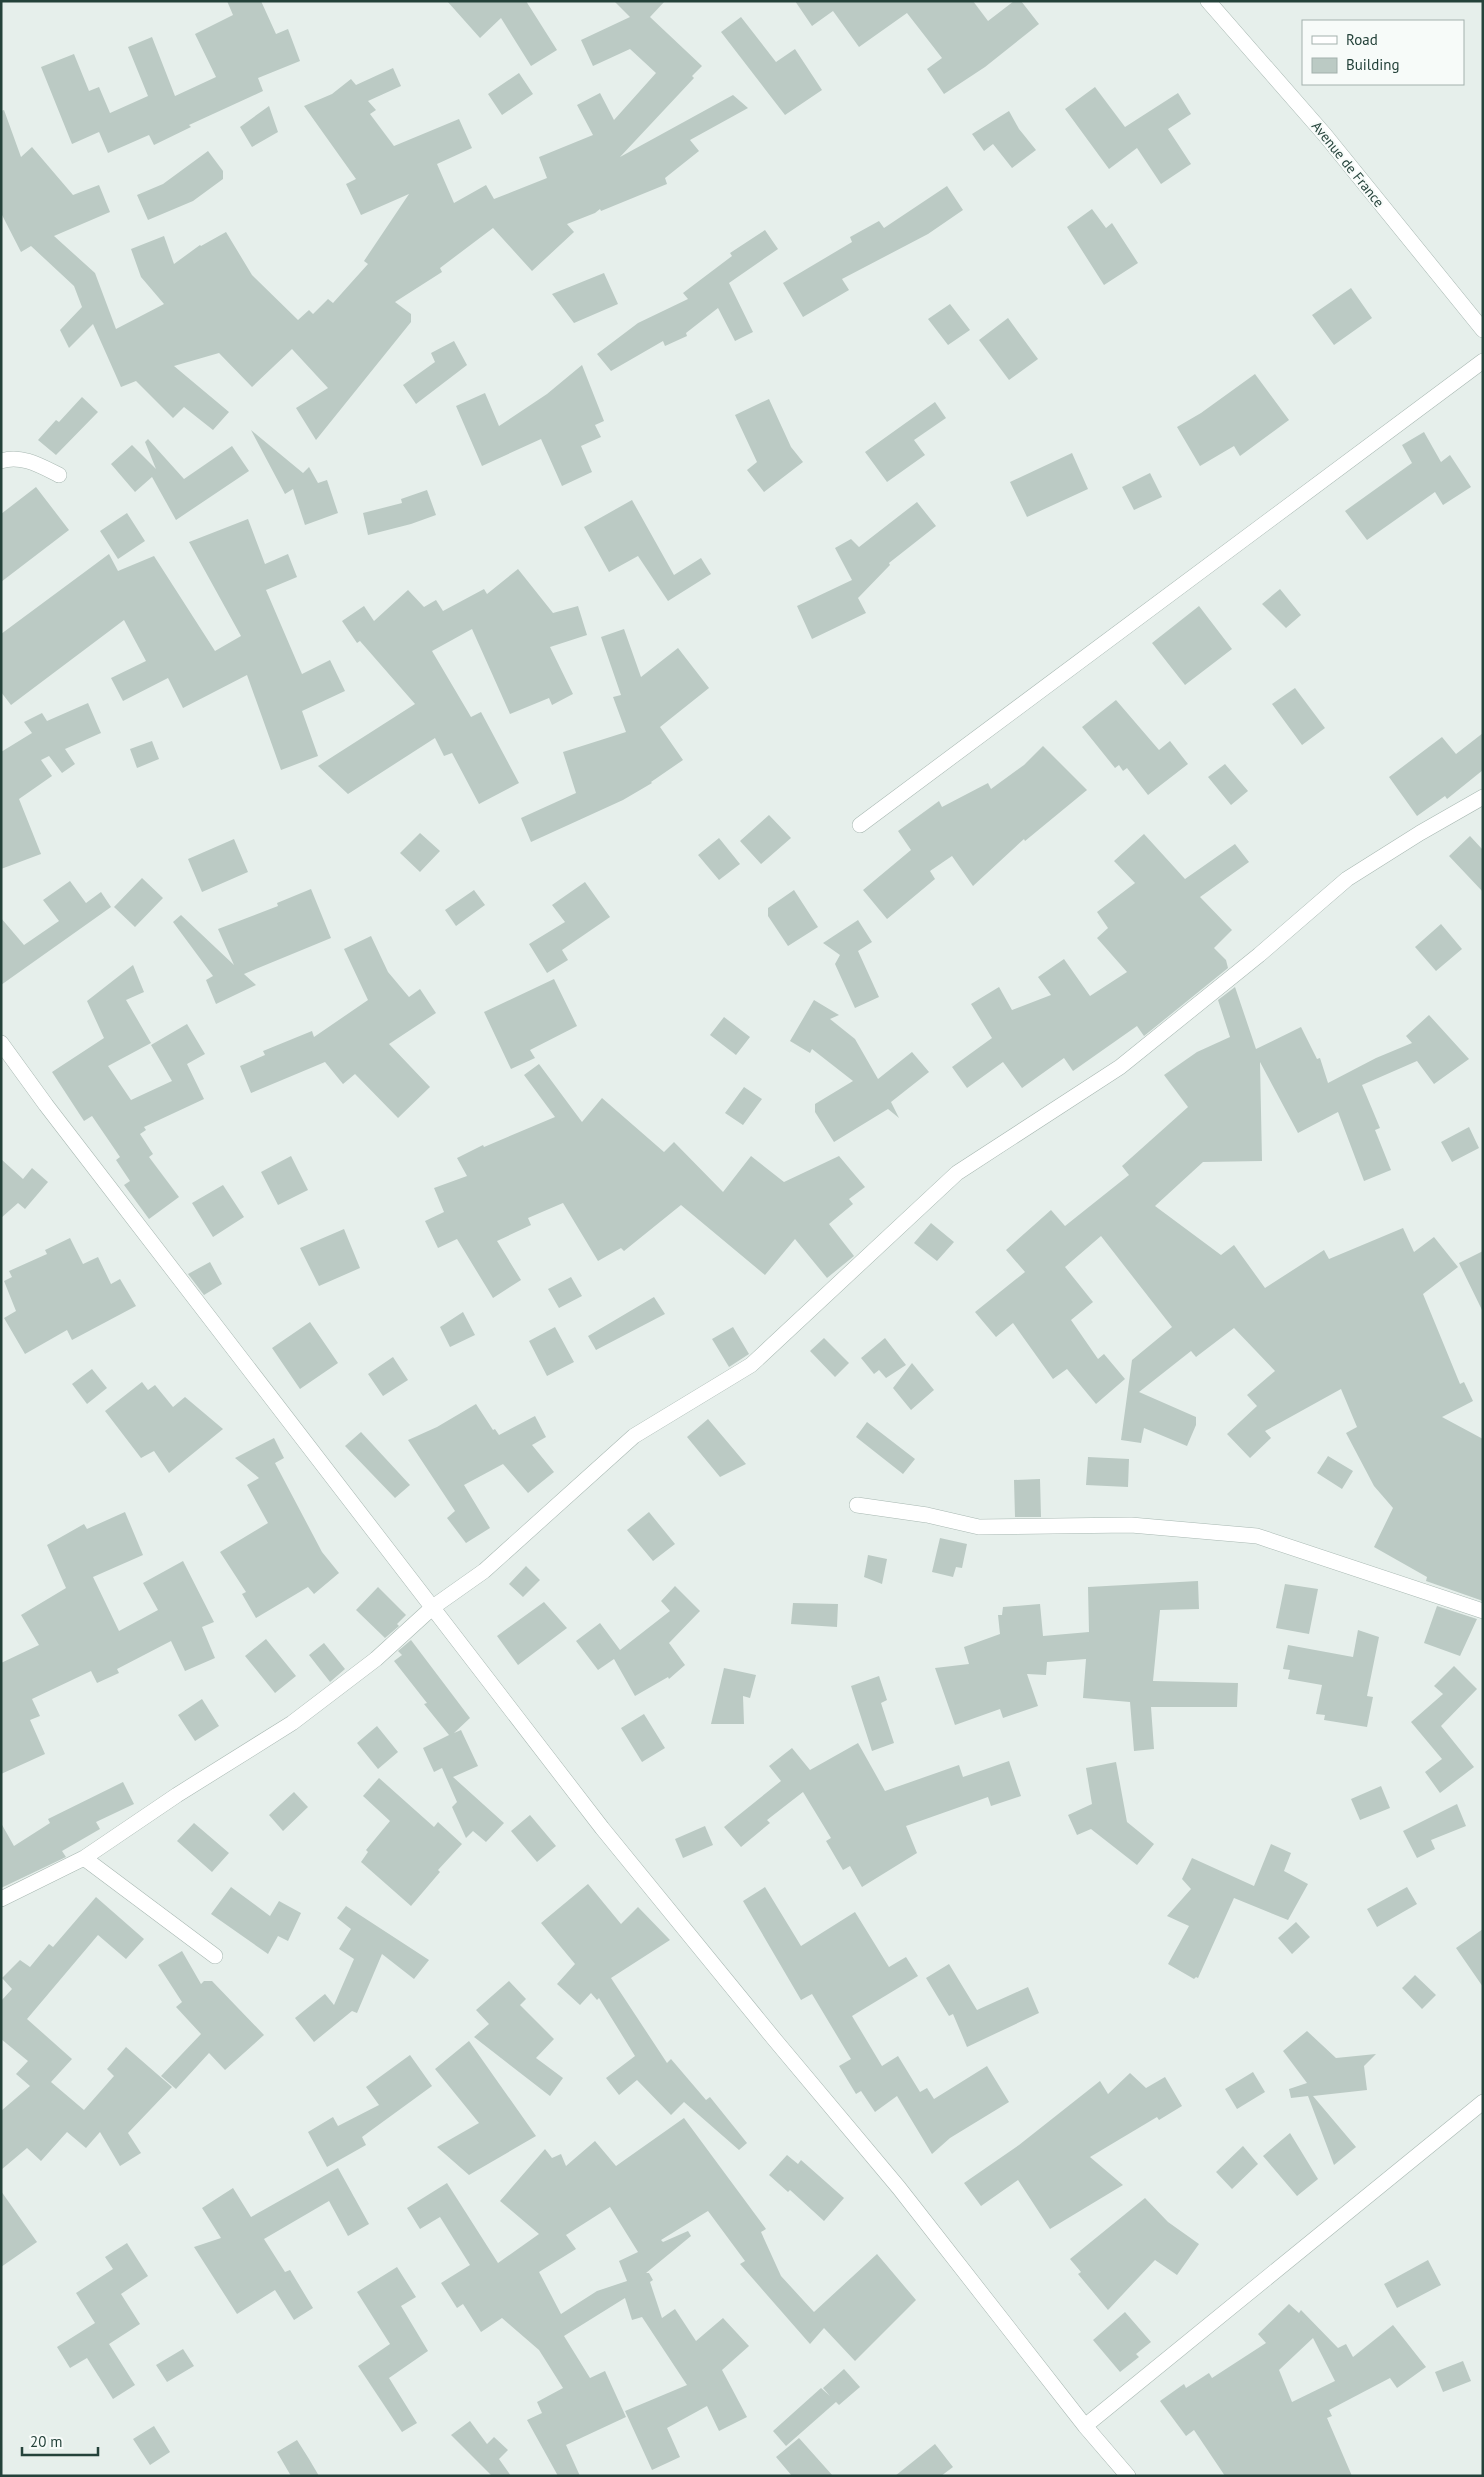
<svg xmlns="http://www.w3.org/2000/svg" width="1484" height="2477" font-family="'PT Sans',sans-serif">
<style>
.building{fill:#bbcac4;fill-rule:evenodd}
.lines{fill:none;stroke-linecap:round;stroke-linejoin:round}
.minor-casing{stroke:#a8b8b2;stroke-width:16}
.tertiary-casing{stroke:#a8b8b2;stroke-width:16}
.minor{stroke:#fff;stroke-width:15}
.tertiary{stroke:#fff;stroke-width:15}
.labels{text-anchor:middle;stroke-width:4;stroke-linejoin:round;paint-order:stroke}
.street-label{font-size:14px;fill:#24423a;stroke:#f7fbf9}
</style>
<rect width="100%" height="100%" fill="#e6efeb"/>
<path class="building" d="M227,1H261L276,34L288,29L300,61L258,78L263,91L189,125L191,127L154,145L149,135L108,153L99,132L72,144L41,67L74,54L89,91L99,87L110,113L148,96L128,47L152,37L175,96L216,77L195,34L233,15Z
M447,1H526L557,50L531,66L501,18L480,38Z
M614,1H665L650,17L702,66L692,76L694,78L620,157L733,95L748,108L690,140L699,151L665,178L667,184L601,211L600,209L595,213L567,224L574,232L532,271L493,228L440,268L442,272L395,302L411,314V322L316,440L296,408L328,388L292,349L252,387L219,353L174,366L229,412L213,430L184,407L173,418L136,381L121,387L93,324L69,348L60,330L82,307L74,286L31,246L21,252L1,213V111L4,110L21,157L32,147L73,195L99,185L110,212L54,236L95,273L116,329L164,304L141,277L131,249L164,236L174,264L200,245L201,246L226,232L252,275L298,320L309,310L313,314L328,299L333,303L368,264L364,261L409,194L361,215L346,184L356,179L304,106L332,94L351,79L356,85L393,68L401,86L368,101L376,110L370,114L394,146L459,119L472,148L437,164L454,203L486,185L494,199L547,178L539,157L593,135L577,105L600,93L614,120L656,73L630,49L593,66L581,40L630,17Z
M795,1H973L988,21L1014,1H1021L1039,24L985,67L944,94L927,69L942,58L907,13L859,47L833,11L812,26Z
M741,17L776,62L795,49L822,90L785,115L721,32Z
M519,73L533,94L502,115L488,94Z
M1095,87L1125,127L1178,93L1191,114L1168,129L1191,164L1161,184L1137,148L1109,169L1065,109Z
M269,106L278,132L252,147L240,127Z
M1009,111L1019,129L1036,150L1012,168L993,144L984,151L972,134Z
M208,151L223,171V179L193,201L148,220L137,195L163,184Z
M947,186L963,210L928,234L842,279L849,290L803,317L783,283L852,242L850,237L879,221L884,228Z
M1092,209L1106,228L1112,223L1138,263L1104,285L1067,227Z
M765,230L778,249L729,283L753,332L735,341L718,308L686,333L687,336L665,346L663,341L611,371L597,354L638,323L688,299L683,293L732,256L730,253Z
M604,273L618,304L574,323L552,294Z
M1351,288L1372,318L1334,345L1312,315Z
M950,304L970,330L948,345L928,319Z
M1008,318L1038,359L1009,380L979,340Z
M454,341L467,365L416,404L403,385L435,362L431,353Z
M582,365L604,421L595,425L601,437L581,446L592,472L562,486L541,439L482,466L456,406L485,393L499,426L547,394Z
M1255,374L1289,420L1240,456L1234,446L1200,466L1177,427L1201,413Z
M82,397L98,412L56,455L38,440L56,420L59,422Z
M769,399L791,447L803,462L764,492L747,470L757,462L735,415Z
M935,402L946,418L914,440L925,455L887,482L865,452Z
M251,430L303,473L309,467L318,483L327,480L338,513L305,525L293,489L285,494Z
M1424,432L1441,462L1450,455L1471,487L1443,505L1435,492L1367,540L1345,511L1412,463L1402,445Z
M148,439L184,479L232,446L249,471L176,520L152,477L135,492L111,464L132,445L156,469L145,442Z
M1072,453L1088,489L1027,517L1010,482Z
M1150,473L1162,497L1134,510L1122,487Z
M36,487L69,530L1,582V514Z
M427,490L436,515L411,524L368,535L363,513L402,503L401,499Z
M632,500L674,575L701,558L711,574L668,601L638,556L609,572L584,527Z
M917,502L936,526L889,563L890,565L858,598L866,613L812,639L797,606L852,580L835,548L851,539L859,547Z
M127,513L145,541L118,559L100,531Z
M248,519L265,564L288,554L297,577L266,590L302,674L330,660L345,691L302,711L318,756L281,770L247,675L183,708L168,678L123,701L111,678L146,661L124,620L11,705L1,692V634L109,554L118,571L154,556L215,651L241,636L189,542Z
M518,569L553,613L578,606L587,635L550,647L573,694L552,705L549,698L510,714L472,629L432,651L471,717L481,712L519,783L479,804L452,753L444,756L435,738L348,794L318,766L415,704L360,641L357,643L342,621L364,606L374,621L408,590L424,607L436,600L443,611L484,589L487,594Z
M1280,589L1301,615L1286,628L1262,604Z
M1199,606L1232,649L1185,685L1152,643Z
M624,629L641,677L678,648L709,688L660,727L683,760L651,782L652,783L623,800L531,842L521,818L576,793L563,752L626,732L613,697L621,695L601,637Z
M1295,688L1325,728L1302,745L1272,704Z
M1116,700L1159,750L1170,741L1188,764L1148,795L1127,768L1123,771L1119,765L1115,768L1082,727Z
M88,703L101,733L65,749L75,764L62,773L49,756L41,760L52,776L19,799L41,854L1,869V752L32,733L24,722L42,713L47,721Z
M1483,733V770L1447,799L1445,796L1417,816L1389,777L1442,737L1456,754Z
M152,741L159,759L137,768L130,749Z
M1043,746L1087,790L1025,841L1024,839L973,886L952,856L930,871L935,879L887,919L863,890L911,850L898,831L939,801L942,807L988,783L991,789L1024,765Z
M1225,764L1248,791L1231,805L1208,777Z
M769,815L791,838L761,864L740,841Z
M420,833L440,851L420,872L400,853Z
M1144,834L1185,879L1235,844L1249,862L1200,897L1232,930L1214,948L1226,960L1228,968L1144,1036L1137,1026L1073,1071L1064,1058L1022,1088L1003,1062L967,1088L952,1067L992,1038L971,1004L999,987L1012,1010L1051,995L1038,977L1064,959L1090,996L1127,972L1097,938L1108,928L1097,912L1135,883L1114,861Z
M1470,836L1483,850V892L1449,856Z
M719,838L740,864L719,880L698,855Z
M234,839L248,872L202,892L188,859Z
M142,878L163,898L135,927L114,907Z
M70,881L86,903L101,892L111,907L1,985V918L24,945L59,921L43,900Z
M585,882L610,917L562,950L568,960L547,973L529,944L565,922L552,905Z
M311,889L331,938L244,974L256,985L216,1004L206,980L213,976L173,922L181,915L234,965L218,929L278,906L277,903Z
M474,890L485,905L456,926L445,910Z
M794,890L818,927L788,946L768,916V908Z
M858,920L872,942L858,951L879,997L855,1008L835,964L840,955L823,943Z
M1441,924L1462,949L1436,971L1415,947Z
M371,936L388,972L409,997L420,989L436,1013L389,1044L430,1087L398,1118L355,1074L343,1084L325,1062L251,1093L240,1066L265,1055L263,1051L312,1031L314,1037L368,1000L344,949Z
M133,965L144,992L126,1000L151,1043L108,1066L131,1100L172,1081L151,1045L187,1024L205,1054L187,1064L204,1099L144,1127L146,1130L140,1134L153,1154L149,1157L179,1197L149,1219L124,1185L130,1181L116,1160L120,1157L92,1116L84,1121L52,1072L104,1038L87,1001Z
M554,979L577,1026L530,1050L535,1058L511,1069L484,1012Z
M1235,987L1256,1049L1301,1027L1317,1059L1320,1058L1328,1083L1376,1058L1412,1043L1406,1036L1429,1015L1469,1059L1434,1084L1417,1061L1362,1085L1380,1128L1375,1130L1391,1170L1364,1181L1338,1112L1298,1133L1260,1062L1262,1161L1203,1162L1155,1206L1221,1255L1234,1245L1265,1288L1324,1250L1329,1259L1403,1228L1414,1252L1434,1237L1458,1267L1423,1294L1460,1384L1464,1382L1473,1401L1442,1417L1483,1439V1601L1426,1581L1427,1577L1374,1547L1393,1508L1374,1486L1346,1433L1357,1427L1341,1389L1265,1431L1271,1438L1250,1458L1227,1434L1257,1406L1247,1395L1275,1371L1234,1328L1196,1357L1191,1351L1139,1392L1196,1417V1425L1187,1446L1144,1428L1141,1443L1121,1440L1132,1360L1172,1327L1101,1236L1065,1267L1093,1302L1071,1320L1098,1359L1104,1354L1125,1379L1096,1404L1067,1369L1053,1379L1013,1323L996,1337L975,1312L1025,1272L1006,1250L1051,1210L1065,1226L1129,1175L1122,1166L1188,1107L1164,1075L1197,1052L1230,1037L1218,1000Z
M814,1000L839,1015L830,1019L855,1039L878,1079L912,1052L929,1072L891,1102L899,1118L888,1109L834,1142L815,1112V1104L853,1081L812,1049L810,1053L790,1041Z
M724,1017L750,1037L736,1055L710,1035Z
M539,1064L582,1122L602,1098L664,1152L674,1142L723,1192L751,1156L784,1182L839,1156L865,1187L849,1199L853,1204L829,1224L854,1256L827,1278L795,1239L765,1275L681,1205L624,1251L621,1248L598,1261L563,1203L528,1218L531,1225L497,1241L521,1280L493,1298L457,1239L438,1248L425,1221L444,1212L434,1188L467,1176L457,1158L483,1145L484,1147L555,1117L524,1075Z
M744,1087L762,1099L743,1125L725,1113Z
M1469,1127L1479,1148L1452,1162L1441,1142Z
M291,1156L308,1190L278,1205L261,1172Z
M1,1159L23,1179L32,1168L48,1182L25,1209L18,1203L1,1218Z
M223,1185L244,1217L213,1237L192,1203Z
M931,1223L954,1242L937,1261L914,1243Z
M344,1229L360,1268L319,1286L300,1248Z
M70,1238L83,1264L98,1257L111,1284L120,1279L136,1306L72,1340L67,1330L25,1354L4,1318L16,1311L4,1281L12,1277L9,1271L47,1254L45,1250Z
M1483,1251V1312L1459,1263Z
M210,1262L222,1284L204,1295L188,1274Z
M571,1277L582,1296L559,1308L548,1289Z
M654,1297L665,1314L596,1350L588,1336Z
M463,1312L475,1335L450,1347L440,1327Z
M310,1322L338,1363L300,1389L272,1348Z
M555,1327L574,1362L547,1376L529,1341Z
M733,1327L749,1354L729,1367L712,1339Z
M824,1338L849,1363L835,1377L810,1351Z
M885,1338L906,1365L886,1378L879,1370L874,1374L861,1358Z
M393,1357L408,1380L383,1396L368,1374Z
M912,1363L934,1390L911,1410L893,1388Z
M92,1369L107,1388L87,1404L72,1384Z
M142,1382L148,1390L155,1385L173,1407L185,1397L223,1429L169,1473L154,1451L141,1458L105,1411Z
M476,1404L493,1430L495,1429L499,1435L535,1416L546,1437L532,1445L554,1472L528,1493L503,1464L464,1485L490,1528L466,1543L447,1518L455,1511L408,1440L437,1427Z
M708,1419L746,1464L720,1477L687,1437Z
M867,1422L915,1459L903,1474L856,1437Z
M361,1432L410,1485L395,1498L345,1446Z
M274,1438L284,1458L275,1463L322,1552L339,1573L314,1594L308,1587L256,1618L242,1594L246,1592L220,1552L268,1523L247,1485L259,1478L235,1458Z
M1328,1456L1353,1471L1342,1489L1317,1473Z
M1088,1457L1129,1459L1128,1487L1086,1485Z
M1040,1479L1041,1517H1015L1014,1480Z
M125,1512L143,1555L93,1577L119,1631L158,1610L143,1583L183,1561L214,1622L202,1627L215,1658L185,1671L171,1641L117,1669L119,1673L97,1683L91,1671L32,1699L40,1716L30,1720L45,1754L1,1774V1663L39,1645L21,1615L66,1588L47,1545L84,1524L87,1529Z
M649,1512L675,1544L653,1561L627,1530Z
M940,1538L967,1544L962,1568L956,1567L953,1577L932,1572Z
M868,1555L887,1559L882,1584L864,1577Z
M526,1566L540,1580L523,1597L509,1584Z
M1198,1581L1199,1609L1160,1610L1153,1681L1238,1683L1237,1707H1151L1154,1749L1134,1751L1130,1702L1083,1698L1086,1659L1047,1662L1046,1675L1027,1674L1038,1706L1003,1718L1000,1709L955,1725L935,1668L969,1664L964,1647L1000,1634L998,1615H1002L1003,1607L1040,1604L1043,1636L1089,1632L1088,1587Z
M1285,1584L1318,1589L1309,1634L1276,1628Z
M675,1586L700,1611L669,1643L685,1665L669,1679L668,1677L635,1696L614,1659L598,1670L576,1641L600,1623L620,1650L670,1611L661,1601Z
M378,1587L406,1615L397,1624L399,1626L385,1638L356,1610Z
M544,1602L567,1628L518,1665L497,1636Z
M793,1603L838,1604L837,1627L791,1624Z
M1437,1606L1477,1619L1460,1656L1424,1643Z
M1358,1630L1379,1637L1367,1696L1373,1697L1367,1727L1324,1720L1325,1715L1316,1714L1322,1685L1288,1679L1290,1670L1283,1669L1288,1645L1353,1657Z
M266,1639L296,1676L275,1693L245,1656Z
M411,1640L470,1718L454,1733L461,1730L478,1766L453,1777L504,1823L486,1842L473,1831L466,1838L452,1807L457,1802L442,1768L434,1772L423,1748L449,1735L424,1704L427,1703L394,1661L402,1655L398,1651Z
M324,1643L345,1669L330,1682L309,1655Z
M1454,1666L1477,1689L1441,1726L1474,1767L1440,1793L1425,1772L1442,1759L1411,1722L1443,1694L1434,1686Z
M724,1668L756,1675L750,1698L743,1696L744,1724H711Z
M879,1676L887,1700L881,1703L894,1743L872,1751L851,1686Z
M202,1699L219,1726L195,1741L178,1715Z
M644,1714L665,1748L642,1762L621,1728Z
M377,1726L398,1752L378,1769L357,1743Z
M858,1743L885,1791L959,1765L963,1777L1009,1761L1021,1796L991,1806L988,1797L906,1826L917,1853L862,1887L850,1866L843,1870L826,1841L831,1838L803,1792L767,1820L770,1823L741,1847L724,1827L781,1781L769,1766L792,1748L810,1770Z
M1116,1762L1127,1822L1154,1844L1137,1865L1091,1829L1077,1835L1068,1815L1092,1804L1086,1768Z
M379,1778L434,1827L438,1822L462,1844L438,1870L440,1872L411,1906L361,1862L368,1852L366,1850L390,1821L363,1796Z
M123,1782L134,1804L96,1822L100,1829L62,1851L66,1857L1,1888V1823L14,1846L50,1823L48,1819Z
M1381,1786L1390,1808L1360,1820L1351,1799Z
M294,1792L308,1807L283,1831L269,1815Z
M1457,1804L1466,1826L1431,1840L1435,1849L1417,1858L1403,1831Z
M530,1815L556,1846L537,1862L511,1831Z
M194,1823L229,1853L212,1872L177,1841Z
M705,1826L713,1845L683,1858L675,1839Z
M1271,1844L1291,1853L1284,1871L1308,1884L1288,1920L1234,1898L1198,1978L1196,1977L1194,1979L1168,1964L1189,1926L1167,1916L1191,1889L1182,1879L1192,1858L1254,1886Z
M588,1884L621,1924L638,1907L670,1940L611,1978L667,2063L671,2059L706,2100L710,2097L747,2143L739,2150L684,2102L671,2115L637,2080L619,2095L606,2078L635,2056L599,1998L597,2000L591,1993L580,2005L557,1984L575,1964L541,1923Z
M231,1887L270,1916L279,1901L301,1913L288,1941L278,1936L268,1954L211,1914Z
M765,1887L801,1946L855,1912L889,1967L906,1957L918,1976L852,2016L882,2066L898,2056L920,2092L927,2088L934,2099L987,2066L1009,2102L950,2138L932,2154L897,2096L875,2112L861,2091L856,2094L839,2066L851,2059L812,1994L801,2000L743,1901Z
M1407,1887L1417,1904L1377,1927L1367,1909Z
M96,1897L144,1939L126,1959L98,1935L27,2019L72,2059L51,2082L84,2110L114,2076L107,2069L126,2047L172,2087L128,2133L141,2153L120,2166L100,2132L86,2148L67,2132L41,2161L27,2148L1,2170V2111L30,2086L16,2074L28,2061L1,2039V2001L12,1989L2,1978L20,1960L30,1967L49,1944L53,1947Z
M346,1906L429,1960L414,1979L382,1954L357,2013L352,2011L314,2042L295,2018L325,1994L334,2005L354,1959L339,1949L351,1929L337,1918Z
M1296,1922L1310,1937L1292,1954L1278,1938Z
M1483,1929V1987L1456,1948Z
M182,1951L201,1984L204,1981H212L264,2035L225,2070L209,2053L176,2089L161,2076L201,2034L176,2007L182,2002L158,1965Z
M949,1964L977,2010L1028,1987L1039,2013L967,2047L953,2014L949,2016L926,1978Z
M1415,1975L1436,1995L1422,2009L1402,1988Z
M509,1981L526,1999L520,2005L554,2039L536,2058L563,2078L550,2096L474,2037L489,2024L476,2010Z
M1307,2031L1336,2058L1376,2054L1364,2066L1367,2090L1313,2096L1356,2147L1334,2165L1308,2096L1291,2098L1289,2089L1307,2083L1283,2051Z
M469,2041L536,2136L469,2175L437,2147L479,2123L435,2069Z
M410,2055L432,2086L362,2137L366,2145L327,2167L308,2132L333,2117L338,2126L379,2105L366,2087Z
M1253,2072L1265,2092L1237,2109L1225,2089Z
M1130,2073L1146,2088L1165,2077L1182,2106L1159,2120L1157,2117L1090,2157L1123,2185L1050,2229L1018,2180L981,2206L964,2183L1019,2145L1100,2081L1108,2094Z
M684,2118L766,2229L761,2232L781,2276L814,2312L877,2254L916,2300L855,2361L824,2328L810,2344L740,2264L745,2261L708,2211L661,2240L663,2242L688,2231L691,2236L646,2273H649L653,2280L650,2282L662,2318L675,2309L696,2341L723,2318L749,2346L722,2370L747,2417L719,2431L707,2406L667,2428L680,2457L652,2470L625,2411L687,2385L642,2317L632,2320L625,2298L564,2336L590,2378L605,2371L626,2417L566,2445L580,2476H558L527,2420L542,2413L537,2402L563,2388L539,2350L502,2318L481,2332L463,2304L457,2308L441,2283L470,2265L440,2217L420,2229L407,2208L447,2183L498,2263L539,2234L500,2201L545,2149L552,2158L561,2154L566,2166L595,2141L616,2166ZM610,2207L638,2252L619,2261L627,2281L597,2291L561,2314L539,2272L576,2249L566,2235Z
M1290,2133L1318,2179L1297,2196L1263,2156Z
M1243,2146L1258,2164L1232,2189L1216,2172Z
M787,2155L798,2164L801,2160L844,2198L824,2221L790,2190L788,2192L769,2175Z
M338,2168L369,2224L348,2236L329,2201L264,2239L285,2272L290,2270L313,2308L294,2320L275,2290L237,2314L194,2247L221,2238L202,2208L233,2188L251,2217Z
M1,2191L37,2242L1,2267Z
M1145,2198L1168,2222L1199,2244L1177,2275L1155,2260L1108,2310L1078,2274L1081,2272L1070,2259Z
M127,2243L148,2276L121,2294L140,2324L109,2344L135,2385L113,2399L87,2358L70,2368L57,2347L95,2323L76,2293L113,2269L105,2257Z
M1428,2260L1441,2285L1397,2308L1384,2284Z
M397,2267L416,2297L401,2306L428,2351L389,2378L417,2423L402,2432L358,2366L390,2344L357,2292Z
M1289,2304L1299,2313L1301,2310L1338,2348L1346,2344L1353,2357L1393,2325L1426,2367L1397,2388L1390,2378L1329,2410L1332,2416L1327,2418L1352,2476H1225L1194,2430L1186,2436L1160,2401L1184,2384L1186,2388L1209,2373L1212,2378L1266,2343L1258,2334ZM1313,2338L1335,2381L1292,2402L1279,2370Z
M1125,2312L1151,2342L1136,2354L1139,2357L1120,2372L1093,2340Z
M183,2349L194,2366L167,2382L156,2365Z
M1463,2361L1471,2381L1443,2392L1435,2372Z
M844,2369L860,2387L839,2405L836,2402L786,2446L773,2431L821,2388L830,2396L823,2388Z
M470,2421L487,2444L494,2437L508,2450L499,2459L511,2476H492L451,2435Z
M154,2426L170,2452L150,2465L133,2439Z
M799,2438L833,2476H792L776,2457Z
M297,2440L309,2459L319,2476H291L277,2452Z
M935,2444L953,2467L941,2476H895Z"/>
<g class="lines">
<g class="minor-casing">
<path id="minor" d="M1,461C21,454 41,466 59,475
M860,825L1483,361
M1,1043L46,1105L602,1828L775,2040L899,2188L1085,2426L1128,2476
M857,1505L927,1515L979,1527L1131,1525L1257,1536L1483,1611
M84,1858L215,1956
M1,1899L84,1858L177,1795L292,1723L376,1659L433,1607L484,1571L634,1436L751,1365L957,1173L1120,1067L1259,955L1347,879L1420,833L1483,797
M1085,2426L1483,2102"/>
</g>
<g class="tertiary-casing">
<path id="tertiary" d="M1208,1L1325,135L1483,330"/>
</g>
<use href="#minor" class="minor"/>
<use href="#tertiary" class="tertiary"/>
</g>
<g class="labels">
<g class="street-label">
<text transform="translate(1348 164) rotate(51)" y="5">Avenue de France</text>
</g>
</g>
<rect width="1484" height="2477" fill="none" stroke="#24423a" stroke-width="5"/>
<rect x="1302" y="20" width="162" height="65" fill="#f7fbf9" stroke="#a3b1ad"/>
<rect x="1312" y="36" width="25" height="8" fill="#ffffff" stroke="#a3b1ad"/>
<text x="1346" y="45" font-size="15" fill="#24423a">Road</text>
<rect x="1312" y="58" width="25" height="15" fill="#bbcac4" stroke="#a3b1ad"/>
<text x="1346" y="70" font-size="15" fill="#24423a">Building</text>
<path d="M22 2447v8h76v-8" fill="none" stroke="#24423a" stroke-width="2.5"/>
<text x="30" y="2447" font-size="15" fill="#24423a" stroke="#f7fbf9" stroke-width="4" paint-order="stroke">20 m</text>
</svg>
